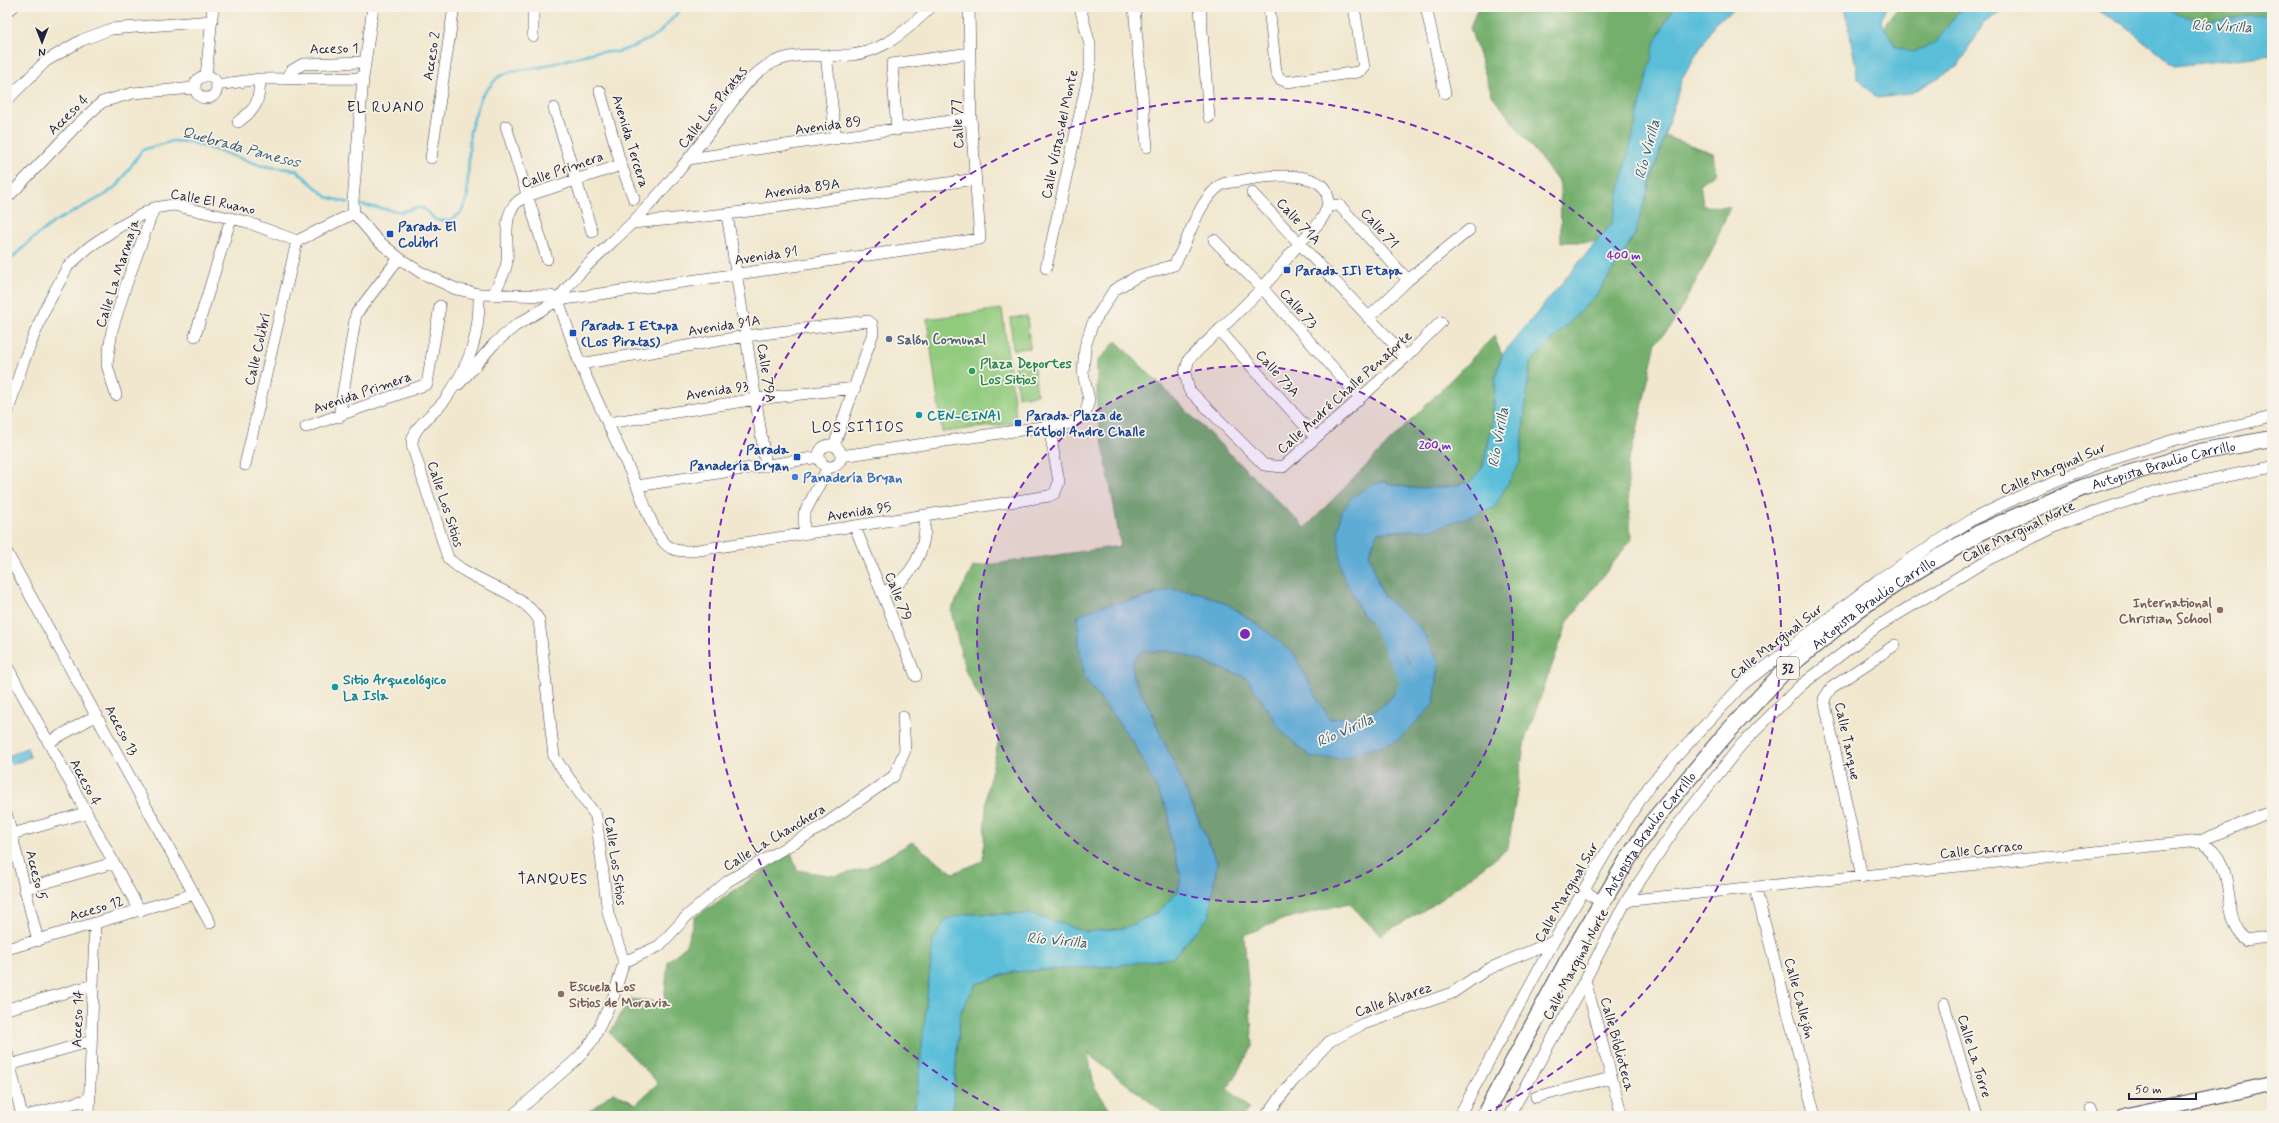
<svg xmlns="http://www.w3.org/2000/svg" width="2279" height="1123" font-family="Mynerve,sans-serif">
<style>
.green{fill:#92cb7e;stroke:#5a765c}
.forest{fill:#75af6d;stroke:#4c6854}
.water{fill:#5abed9;stroke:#3e708a}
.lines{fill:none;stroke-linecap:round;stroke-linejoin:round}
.stream{stroke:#5abed9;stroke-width:2.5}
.river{stroke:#5abed9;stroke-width:16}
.minor-casing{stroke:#414051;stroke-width:12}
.major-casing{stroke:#414051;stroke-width:16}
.highway-casing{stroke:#414051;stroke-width:18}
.minor{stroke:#fff;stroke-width:11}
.major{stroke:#fff;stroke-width:14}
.highway{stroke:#fff;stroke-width:16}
.ring{fill:none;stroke:#7b2cbf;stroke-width:2;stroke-dasharray:7 5}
.transit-dot{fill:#1a4fb4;stroke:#f7f3e8;stroke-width:1.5}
.service-dot{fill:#5c6f8a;stroke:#f7f3e8;stroke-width:1.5}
.leisure-dot{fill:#2e9e5b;stroke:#f7f3e8;stroke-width:1.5}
.culture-dot{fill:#0f9aa8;stroke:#f7f3e8;stroke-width:1.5}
.shop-dot{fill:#3f7fe0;stroke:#f7f3e8;stroke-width:1.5}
.education-dot{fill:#8d6e63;stroke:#f7f3e8;stroke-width:1.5}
.labels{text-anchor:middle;stroke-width:3.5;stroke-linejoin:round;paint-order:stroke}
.shield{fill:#f7f3e8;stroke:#62616f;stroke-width:1}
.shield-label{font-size:13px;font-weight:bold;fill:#22223b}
.street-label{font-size:14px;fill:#22223b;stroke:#f7f3e8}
.transit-label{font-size:14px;font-weight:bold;fill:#164399;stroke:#f7f3e8;text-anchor:start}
.service-label{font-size:14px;font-weight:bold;fill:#4e5e75;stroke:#f7f3e8;text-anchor:start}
.leisure-label{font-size:14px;font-weight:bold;fill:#27864d;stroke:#f7f3e8;text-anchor:start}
.culture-label{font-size:14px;font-weight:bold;fill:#0d838f;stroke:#f7f3e8;text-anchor:start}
.shop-label{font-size:14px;font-weight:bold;fill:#366cbe;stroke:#f7f3e8;text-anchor:start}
.education-label{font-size:14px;font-weight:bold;fill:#785e54;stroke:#f7f3e8;text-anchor:end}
.water-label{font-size:15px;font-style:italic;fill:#365972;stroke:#f7f3e8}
.neighbourhood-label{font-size:15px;letter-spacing:1px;fill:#22223b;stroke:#f7f3e8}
.centre{fill:#7b2cbf;stroke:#f7f3e8;stroke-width:2}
.ring-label{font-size:12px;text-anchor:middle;font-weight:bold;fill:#7b2cbf;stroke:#f7f3e8;stroke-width:3.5;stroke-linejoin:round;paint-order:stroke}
</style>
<rect width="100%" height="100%" fill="#f7f3e8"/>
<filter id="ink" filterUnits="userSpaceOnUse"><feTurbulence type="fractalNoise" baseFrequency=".025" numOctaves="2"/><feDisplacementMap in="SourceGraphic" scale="8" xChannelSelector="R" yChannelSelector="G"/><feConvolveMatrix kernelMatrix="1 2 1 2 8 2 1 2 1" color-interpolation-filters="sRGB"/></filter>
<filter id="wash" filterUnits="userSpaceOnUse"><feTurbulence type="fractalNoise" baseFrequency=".012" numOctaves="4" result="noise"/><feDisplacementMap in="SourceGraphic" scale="16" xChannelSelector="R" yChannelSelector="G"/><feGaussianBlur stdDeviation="0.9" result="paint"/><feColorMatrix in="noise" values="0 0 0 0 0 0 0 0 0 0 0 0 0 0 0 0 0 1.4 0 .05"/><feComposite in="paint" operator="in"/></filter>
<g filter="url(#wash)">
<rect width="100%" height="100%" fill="#f1e7ce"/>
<path class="green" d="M1002,309L1017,423L942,432L927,319Z
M1027,316L1030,348L1013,350L1010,318Z
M1033,360L1037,395L1018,397L1014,362Z"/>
<path class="forest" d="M1478,7H1711L1612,242H1561L1560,184L1492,95L1470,28Z
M1899,7H1982L1925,59L1883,48L1887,21Z
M2127,7H2272V27L2209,28Z
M1665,136L1713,153L1716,173L1700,183L1703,206L1730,207L1709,257L1671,327L1656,342L1636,436L1627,464L1631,540L1568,621L1525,740L1508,848L1433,905L1380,935L1349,903L1284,919L1244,935L1253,1045L1228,1088L1249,1108L1243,1116H1168L1088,1054L1094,1086L1114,1116H952L960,1013L976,984L1012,972L1113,966L1217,862L1148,705L1133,677L1132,663L1142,651H1174L1247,678L1282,732L1398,740L1420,627L1383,596L1369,554L1378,532L1434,529L1520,462L1530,363L1599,292L1634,236Z
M1494,336L1502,355L1496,375L1492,428L1482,469L1470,482L1447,487L1410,488L1383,482L1372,484L1363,616L1397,644L1411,663C1400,689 1388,709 1359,717C1350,720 1339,719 1330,719L1268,632L1229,605L1201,593L1172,589L1078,616L1079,645L1085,679L1134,743L1169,814L1170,836L1181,877L1178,892L1158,912L1125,928L1086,932L1031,914H967L912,1116H583L613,1092L636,1104L658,1083L610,1033L630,999L664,1002L668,961L685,947L695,917L791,852L797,870L835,876L868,868L912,842L953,873L983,861L987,790L1000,736L965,670L951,611L973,567L1121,546L1097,411V362L1116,341L1305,528Z"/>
<path class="water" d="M1675,7H1736L1715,23L1682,79L1634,236L1599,292L1530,363L1520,462L1494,508L1434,529L1378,532L1369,554L1383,596L1420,627L1439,663L1434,704L1398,740L1343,758H1312L1282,732L1247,678L1174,651H1142L1132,663L1133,677L1148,705L1217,862L1209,917L1172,958L1113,966L1012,972L976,984L960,1013L952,1116H912L916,1102L933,941L946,919L967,914H1031L1086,932L1125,928L1158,912L1178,892L1181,877L1170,836L1169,814L1134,743L1085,679L1079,645L1078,616L1100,606L1141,599L1172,589L1201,593L1229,605L1268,632L1294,654L1318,700L1330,719C1376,717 1394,705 1411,663L1397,644L1363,616L1341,571L1338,532L1341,513L1351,498L1372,484L1383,482L1410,488L1447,487L1470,482L1482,469L1492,428L1496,375L1502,355L1612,223L1655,43L1671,12Z
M1845,7H1886L1881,20L1895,46L1912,52L1934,44L1962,7H2008L1984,23L1958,66L1910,94L1877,98L1858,79Z
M2090,7H2159L2166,11L2207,22L2248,15L2272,16V55L2175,66L2120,22Z
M27,747L30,757L12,765L7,757Z"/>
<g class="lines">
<path class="stream" d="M356,204L402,212L414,208H423L436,220L448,221L461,213L467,199L470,131L481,97L498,77L512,71L541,67L595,52H618L635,46L657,35L683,7
M7,263L31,240L54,222L105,195L118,185L142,150L173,141L191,142L263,166L296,170L327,197L349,203"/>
<path class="river" d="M1378,618L1410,685L1403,692"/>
</g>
</g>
<g filter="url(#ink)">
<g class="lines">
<g class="minor-casing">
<path id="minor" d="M373,7L363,78L353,201L354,213L376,239L399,258L420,272L456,289L479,294L551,296L558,300L580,364L637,486L819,457
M533,7V36
M1134,7L1147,147
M1200,7L1209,117
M1269,7L1276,72L1280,79L1287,82L1358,72L1364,68L1354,7
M1426,7L1445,93
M7,11L13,7
M826,55L836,139
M206,76L213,7
M195 87a11 11 0 1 1 22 0a11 11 0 1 1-22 0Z
M285,79L291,71L303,64L365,62
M216,85L260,79L363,78
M600,91L621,165L634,199
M7,100L46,61L82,40L111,29L212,21
M554,108L592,232
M238,122C257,108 259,103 260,79
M506,126L547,259
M897,130L892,64L970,53
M431,158L454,7
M688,159L971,118
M1252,193L1406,357
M7,198L77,125L102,102L133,93L195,88
M1327,206L1339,205L1408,280
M727,214L766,466
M632,223L727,214L976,179
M1214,240L1262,288L1360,398
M1046,268L1090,68V45L1080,7
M479,294C480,335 470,364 447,397C438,412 411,426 412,445L448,558C469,581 523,591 539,620L554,757L596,816L608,913L624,962L613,998L593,1040L578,1058L512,1116
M493,295C498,284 506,273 507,261C509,237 499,208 527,196L621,165
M558,300C578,270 606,249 631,224C665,190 695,151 724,113C737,95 752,73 772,63C794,52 817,56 840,56C880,55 904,33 931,7
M1368,318L1408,280L1469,230
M1219,330L1315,437
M195,336L231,218
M580,364L746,336L868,321L872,324L873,333L834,446
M459,384L494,344L515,326L558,300L980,239L971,118L969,7
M116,395L107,365L112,330L126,285L154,208
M7,414L23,363L33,338L44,311L68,266L89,247L117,228L154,208L173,205L247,222L297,241L354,213
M339,417L356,314L399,258
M608,423L756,399L855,388
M306,427L427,384L440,306
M819 456a11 11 0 1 1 22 0a11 11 0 1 1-22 0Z
M841,456L1049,426L1071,423L1085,415L1089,400L1083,373L1085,347L1092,325L1114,290L1138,276L1174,265C1189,241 1197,201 1221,185C1225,182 1234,182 1239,181C1261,176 1337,165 1327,207C1323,223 1310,231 1300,243C1286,258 1275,275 1261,289C1238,313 1213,336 1189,359L1185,373L1189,390L1264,465L1283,467L1406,357L1441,322
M245,465L297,241
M637,486C644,502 655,540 671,548C677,552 685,551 692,551L1049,496L1055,493L1059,482L1049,426
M855,527L916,676
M804,534V514L828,467
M7,553L210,923
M882,593C913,579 927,549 925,516
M7,666L140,911
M49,742L97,715
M7,816L38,941
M12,834L85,813
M2200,841L2272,811
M1862,877L1824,699L1831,688L1895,645
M1755,887L1815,1116
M24,889L113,863
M1585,891L1602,903
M1625,903L1632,900L2200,841C2243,864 2217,919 2247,940L2272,936
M7,949L194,894
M624,962L659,946L687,916L728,881L821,827L894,776L905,750L903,717
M1585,980L1622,1116
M1944,1004L1977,1116
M7,1009L93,985
M7,1052L22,1116
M10,1065L91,1041
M1536,1097L1611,1078
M2091,1109L2093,1116
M26,1116L89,1099
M89,1116L95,924
M1266,1116L1292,1082L1330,1041L1363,1024L1452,993L1486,970L1554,941
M1459,1116L1554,941L1608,849L1650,785L1742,685L1878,580L1973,519L2031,491L2100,463L2174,440L2272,417
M1509,1116L1585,980L1625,903L1677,826L1741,745L1799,687L1878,626L1989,559L2065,522L2163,489L2272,467"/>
</g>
<g class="major-casing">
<path id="major" d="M2122,1116L2272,1084"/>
</g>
<g class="highway-casing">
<g id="highway">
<path id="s1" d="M1484,1116L1568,960L1626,862L1653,821L1724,736L1787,668L1856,611L1903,579L1981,532L2084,487L2204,451L2272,439"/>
</g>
</g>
<use href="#minor" class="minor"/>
<use href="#major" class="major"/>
<use href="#highway" class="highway"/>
</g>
</g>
<circle cx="1245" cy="634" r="268" fill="#7b2cbf" fill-opacity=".12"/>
<g class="ring">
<circle cx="1245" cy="634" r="268"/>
<path d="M1010 1116A536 536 0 1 1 1480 1116"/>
</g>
<g class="transit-dot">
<rect x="386" y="230" width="8" height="8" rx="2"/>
<rect x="1283" y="266" width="8" height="8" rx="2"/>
<rect x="569" y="329" width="8" height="8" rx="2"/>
<rect x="1014" y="419" width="8" height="8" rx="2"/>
<rect x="793" y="453" width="8" height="8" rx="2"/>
</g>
<circle class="service-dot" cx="889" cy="339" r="4"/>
<circle class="leisure-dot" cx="972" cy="371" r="4"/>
<g class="culture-dot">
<circle cx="919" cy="415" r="4"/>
<circle cx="335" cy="687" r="4"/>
</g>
<circle class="shop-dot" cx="795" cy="477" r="4"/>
<g class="education-dot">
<circle cx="2220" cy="610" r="4"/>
<circle cx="561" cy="994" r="4"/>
</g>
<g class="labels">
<rect class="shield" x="1777" y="657" width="22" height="22" rx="3"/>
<g class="shield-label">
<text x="1788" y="673">32</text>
</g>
<g class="street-label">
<text transform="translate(334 48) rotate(-1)" y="5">Acceso 1</text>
<text transform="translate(431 56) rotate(-81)" y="5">Acceso 2</text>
<text transform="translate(712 107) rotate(-51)" y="5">Calle Los Piratas</text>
<text transform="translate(68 114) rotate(-44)" y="5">Acceso 4</text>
<text transform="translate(957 124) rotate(-93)" y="5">Calle 77</text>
<text transform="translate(828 125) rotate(-8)" y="5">Avenida 89</text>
<text transform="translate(1059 134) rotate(-78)" y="5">Calle Vistas del Monte</text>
<text transform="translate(631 141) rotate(73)" y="5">Avenida Tercera</text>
<text transform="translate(562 169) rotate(-19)" y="5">Calle Primera</text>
<text transform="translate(802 188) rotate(-8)" y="5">Avenida 89A</text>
<text transform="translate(213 201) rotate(11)" y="5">Calle El Ruano</text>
<text transform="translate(1299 221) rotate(47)" y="5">Calle 71A</text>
<text transform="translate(1380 228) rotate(48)" y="5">Calle 71</text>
<text transform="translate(766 255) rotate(-8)" y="5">Avenida 91</text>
<text transform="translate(117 273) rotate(-72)" y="5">Calle La Marmaja</text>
<text transform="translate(1299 308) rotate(48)" y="5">Calle 73</text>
<text transform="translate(724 325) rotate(-9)" y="5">Avenida 91A</text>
<text transform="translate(257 349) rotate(-77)" y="5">Calle Colibrí</text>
<text transform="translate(767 373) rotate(81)" y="5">Calle 79A</text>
<text transform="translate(1278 373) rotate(48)" y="5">Calle 73A</text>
<text transform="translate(717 390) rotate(-9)" y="5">Avenida 93</text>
<text transform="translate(362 392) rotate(-19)" y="5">Avenida Primera</text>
<text transform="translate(1344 392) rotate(-42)" y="5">Calle André Challe Penaforte</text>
<text dy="5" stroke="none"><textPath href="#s1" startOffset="976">Autopista Braulio Carrillo</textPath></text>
<text transform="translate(2053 468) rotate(-23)" y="5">Calle Marginal Sur</text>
<text transform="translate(446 504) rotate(72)" y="5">Calle Los Sitios</text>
<text transform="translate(859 511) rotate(-9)" y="5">Avenida 95</text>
<text transform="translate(2018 531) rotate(-26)" y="5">Calle Marginal Norte</text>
<text transform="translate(899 596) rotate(68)" y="5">Calle 79</text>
<text dy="5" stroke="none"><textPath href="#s1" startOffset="652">Autopista Braulio Carrillo</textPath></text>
<text transform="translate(1776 641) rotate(-38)" y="5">Calle Marginal Sur</text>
<text transform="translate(122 730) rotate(62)" y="5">Acceso 13</text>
<text transform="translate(1848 741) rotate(78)" y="5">Calle Tanque</text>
<text transform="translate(86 782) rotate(62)" y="5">Acceso 4</text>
<text dy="5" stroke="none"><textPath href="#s1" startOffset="328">Autopista Braulio Carrillo</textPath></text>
<text transform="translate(774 837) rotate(-31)" y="5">Calle La Chanchera</text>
<text transform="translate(1981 849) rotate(-6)" y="5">Calle Carraco</text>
<text transform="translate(616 861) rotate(82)" y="5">Calle Los Sitios</text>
<text transform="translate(37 875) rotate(76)" y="5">Acceso 5</text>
<text transform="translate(1566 892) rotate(-60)" y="5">Calle Marginal Sur</text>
<text transform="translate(96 908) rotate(-17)" y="5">Acceso 12</text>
<text transform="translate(1575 964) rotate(-62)" y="5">Calle Marginal Norte</text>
<text transform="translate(1800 998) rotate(75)" y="5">Calle Callejón</text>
<text transform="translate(1393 999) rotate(-19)" y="5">Calle Álvarez</text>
<text transform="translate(77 1019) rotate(-88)" y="5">Acceso 14</text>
<text transform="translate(1618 1044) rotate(75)" y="5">Calle Biblioteca</text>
<text transform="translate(1975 1056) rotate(73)" y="5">Calle La Torre</text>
</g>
<g class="transit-label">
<text x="398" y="231">Parada El<tspan x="398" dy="16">Colibrí</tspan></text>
<text x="1295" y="275">Parada III Etapa</text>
<text x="581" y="330">Parada I Etapa<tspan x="581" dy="16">(Los Piratas)</tspan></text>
<text x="1026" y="420">Parada Plaza de<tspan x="1026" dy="16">Fútbol Andre Challe</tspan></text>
<text x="789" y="454" text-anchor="end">Parada<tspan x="789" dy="16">Panadería Bryan</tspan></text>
</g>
<g class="service-label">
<text x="897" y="344">Salón Comunal</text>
</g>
<g class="leisure-label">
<text x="980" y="368">Plaza Deportes<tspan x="980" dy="16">Los Sitios</tspan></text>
</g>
<g class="culture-label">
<text x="927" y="420">CEN-CINAI</text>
<text x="343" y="684">Sitio Arqueológico<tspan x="343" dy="16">La Isla</tspan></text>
</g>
<g class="shop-label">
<text x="803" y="482">Panadería Bryan</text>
</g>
<g class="education-label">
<text x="2212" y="607">International<tspan x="2212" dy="16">Christian School</tspan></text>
<text x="569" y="991" text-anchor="start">Escuela Los<tspan x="569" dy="16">Sitios de Moravia</tspan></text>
</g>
<g class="water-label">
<text transform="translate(2222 26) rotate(2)" y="5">Río Virilla</text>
<text transform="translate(241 147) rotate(15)" y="5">Quebrada Panesos</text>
<text transform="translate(1647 149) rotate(-75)" y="5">Río Virilla</text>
<text transform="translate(1498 437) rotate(-80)" y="5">Río Virilla</text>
<text transform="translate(1345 730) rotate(-24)" y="5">Río Virilla</text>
<text transform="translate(1057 940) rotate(5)" y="5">Río Virilla</text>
</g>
<g class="neighbourhood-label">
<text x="386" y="112">EL RUANO</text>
<text x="858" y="432">LOS SITIOS</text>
<text x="553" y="884">TANQUES</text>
</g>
</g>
<circle cx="1245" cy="634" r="6" class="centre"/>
<g class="ring-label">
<text x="1624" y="259">400 m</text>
<text x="1435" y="449">200 m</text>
</g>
<rect width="2279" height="1123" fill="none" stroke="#f7f3e8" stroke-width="24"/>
<g transform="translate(42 42) rotate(180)" stroke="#f7f3e8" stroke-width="3" paint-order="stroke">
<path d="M0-3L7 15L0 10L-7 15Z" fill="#22223b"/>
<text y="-6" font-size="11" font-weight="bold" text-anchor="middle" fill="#22223b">N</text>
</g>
<path d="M2129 1093v6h67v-6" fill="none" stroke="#22223b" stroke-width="2"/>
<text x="2135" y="1093" font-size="12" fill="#22223b" stroke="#f7f3e8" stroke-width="3" paint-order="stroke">50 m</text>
</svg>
